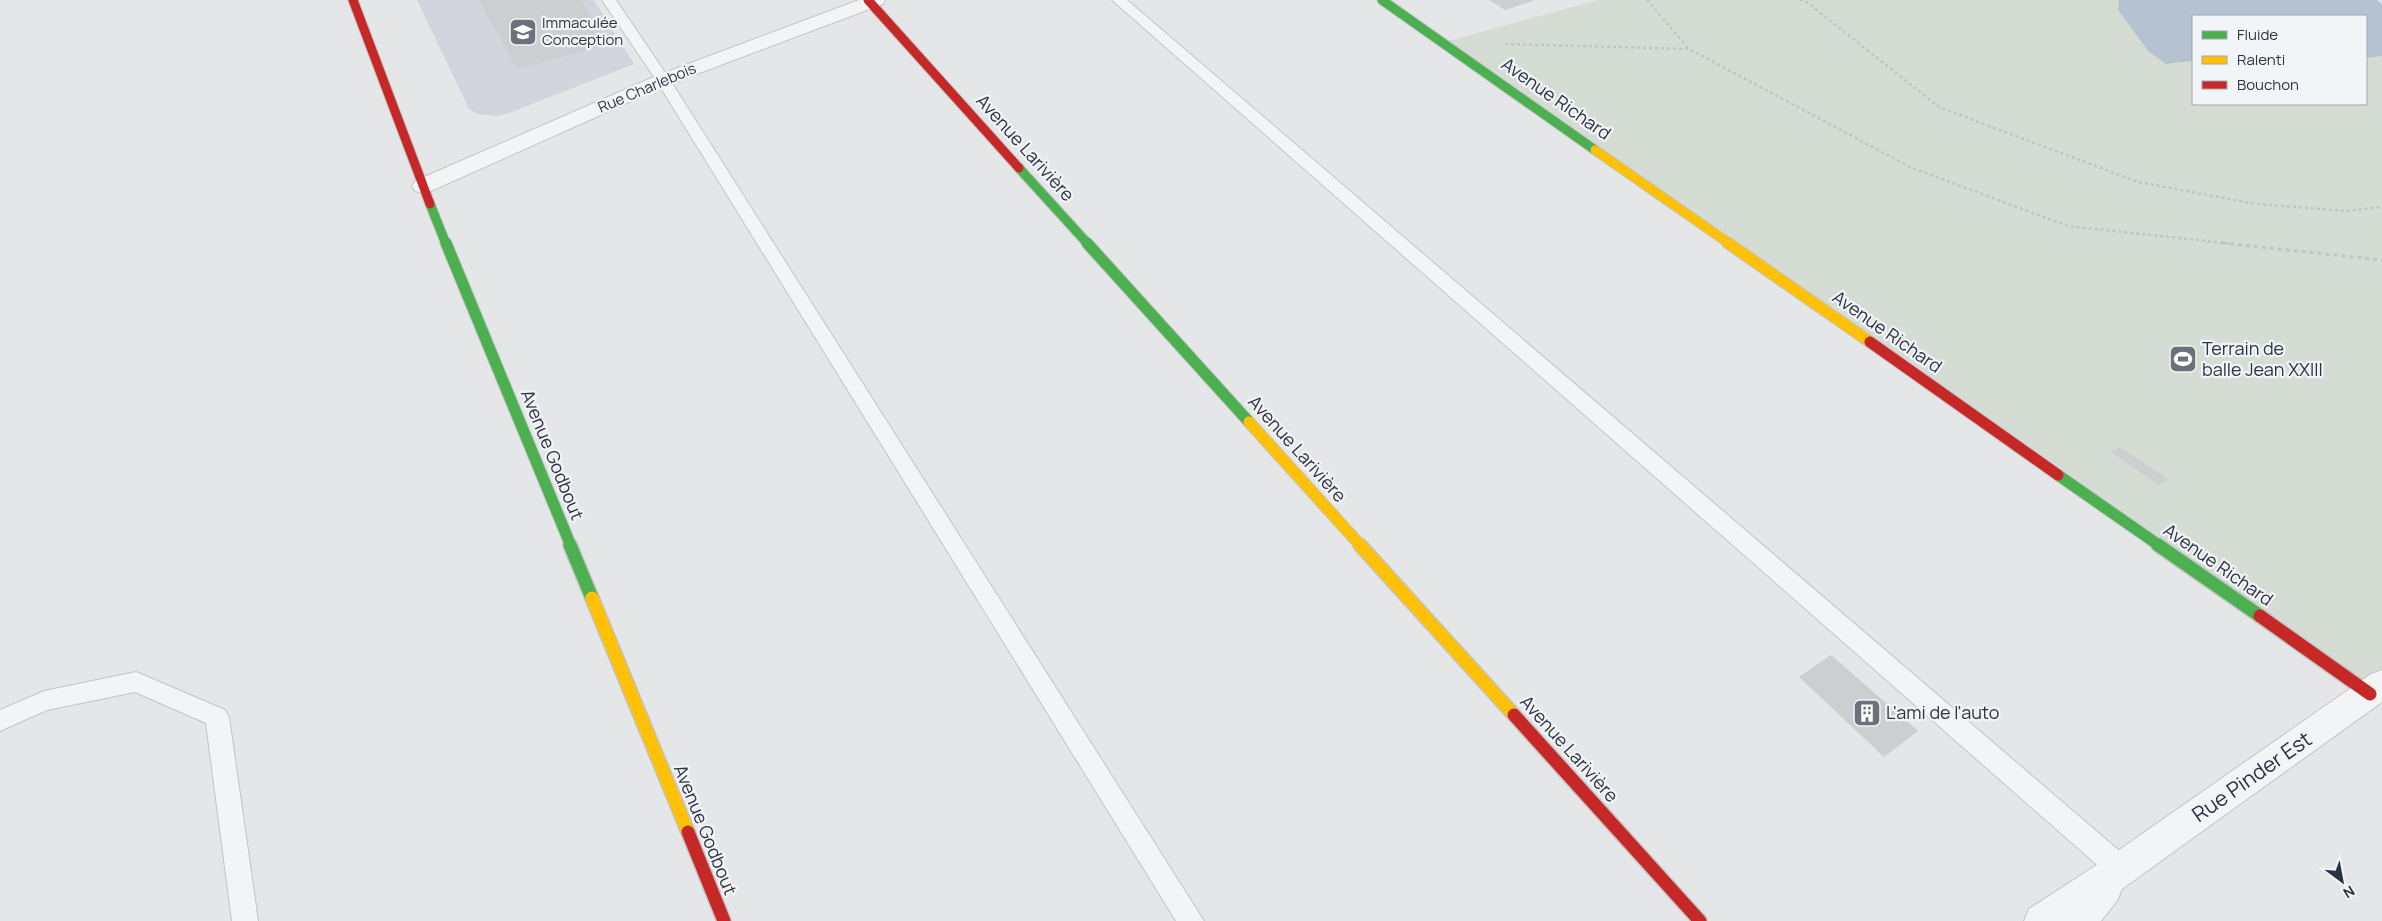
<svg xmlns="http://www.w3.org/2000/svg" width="2382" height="921" font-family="Manrope,sans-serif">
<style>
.built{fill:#d2d5db}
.green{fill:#d4dcd4}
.water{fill:#b4c2d2}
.building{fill:#ccced0}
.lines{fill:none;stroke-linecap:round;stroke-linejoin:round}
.lane-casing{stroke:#c2c4c6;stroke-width:2}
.street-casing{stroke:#c2c4c6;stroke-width:2}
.fast-far2-casing{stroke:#c2c4c6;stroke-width:11}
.fast-far1-casing{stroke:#c2c4c6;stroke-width:13}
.fast-casing{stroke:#c2c4c6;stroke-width:16}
.slow-far2-casing{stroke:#c2c4c6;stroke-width:11}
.slow-far1-casing{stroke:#c2c4c6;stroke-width:13}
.slow-casing{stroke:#c2c4c6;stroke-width:16}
.jam-far2-casing{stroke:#c2c4c6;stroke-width:11}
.jam-far1-casing{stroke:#c2c4c6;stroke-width:13}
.jam-casing{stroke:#c2c4c6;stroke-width:16}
.path-far1{stroke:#c3c4c8;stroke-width:2.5;stroke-dasharray:3 3;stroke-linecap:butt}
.path{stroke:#c3c4c8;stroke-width:3;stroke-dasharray:4 4;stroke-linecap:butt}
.lane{fill:#f3f4f5;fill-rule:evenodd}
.street{fill:#f3f4f5;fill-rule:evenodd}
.fast-far2{stroke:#4caf50;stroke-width:9}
.fast-far1{stroke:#4caf50;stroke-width:11}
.fast{stroke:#4caf50;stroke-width:13}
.slow-far2{stroke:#ffc107;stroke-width:9}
.slow-far1{stroke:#ffc107;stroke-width:11}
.slow{stroke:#ffc107;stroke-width:13}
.jam-far2{stroke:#c62828;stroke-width:9}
.jam-far1{stroke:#c62828;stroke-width:11}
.jam{stroke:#c62828;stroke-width:13}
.labels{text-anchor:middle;stroke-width:4.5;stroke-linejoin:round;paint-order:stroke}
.far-poi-label{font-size:15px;fill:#2b3241;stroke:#f2f4f7;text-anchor:start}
.far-street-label{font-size:15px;fill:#2b3241;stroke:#f2f4f7}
.street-label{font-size:18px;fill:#2b3241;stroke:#f2f4f7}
.poi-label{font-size:18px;fill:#2b3241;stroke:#f2f4f7;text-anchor:start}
.near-street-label{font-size:21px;fill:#2b3241;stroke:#f2f4f7}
</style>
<rect width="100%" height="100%" fill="#e4e6e8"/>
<path class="built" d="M417,0H594L634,64L509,113L497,116L477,114L469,109Z"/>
<path class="green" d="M1598,0H2119L2118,10L2148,51L2166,64L2193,61V104H2366V58L2382,56V684L2370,694L1445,42Z"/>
<path class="water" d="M2119,0H2377L2382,4V56L2366,58V16H2193V61L2166,64L2148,51L2118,10Z"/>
<path class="building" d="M479,0H581L609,44L517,69Z
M1489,0H1535L1505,10Z
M2120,447L2168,479L2159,485L2111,452Z
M1831,655L1918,731L1884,757L1799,677Z"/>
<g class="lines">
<g class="lane-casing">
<path id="lane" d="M602,0H616L670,80L1204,921H1176L656,80Z
M1112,0H1127L2130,860L2134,869L2130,878L2121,881L2112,878Z
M136,672L225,710L229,717L258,921H232L206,723L135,692L47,710L0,731V710L44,691Z"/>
</g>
<g class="street-casing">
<path id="street" d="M859,0H885L883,4L670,84L431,191L423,193L415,191L412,186L415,181L656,76Z
M2382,670V702L2122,889L2117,901L2101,921H2024L2029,909L2109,857L2371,674Z"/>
</g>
<g class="fast-far2-casing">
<path id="fast-far2" d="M1382,0L1595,150
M1019,168L1088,244
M430,204L446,244"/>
</g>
<g class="fast-far1-casing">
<path id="fast-far1" d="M446,243L571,546
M1087,243L1249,422
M2058,475L2160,546"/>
</g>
<g class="fast-casing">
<path id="fast" d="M570,545L592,598
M2158,545L2260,616"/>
</g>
<g class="slow-far2-casing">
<path id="slow-far2" d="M1595,150L1730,244"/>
</g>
<g class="slow-far1-casing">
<path id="slow-far1" d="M1728,243L1870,342
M1249,422L1361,546"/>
</g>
<g class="slow-casing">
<path id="slow" d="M1360,545L1514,715
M592,598L688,832"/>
</g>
<g class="jam-far2-casing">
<path id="jam-far2" d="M353,0L430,204
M868,0L1019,168"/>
</g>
<g class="jam-far1-casing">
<path id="jam-far1" d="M1870,342L2058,475"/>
</g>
<g class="jam-casing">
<path id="jam" d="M2260,616L2370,694
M1514,715L1700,921
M688,832L724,921"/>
</g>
<path class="path-far1" d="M1647,0L1688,48
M1800,0H1804L1939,107L2138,182L2256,204L2346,211L2382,207
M1505,44L1689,49L1912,168L2068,226L2234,244"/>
<path class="path" d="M2222,243L2382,260"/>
<use href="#lane" class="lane"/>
<use href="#street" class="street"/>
<use href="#fast-far2" class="fast-far2"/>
<use href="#fast-far1" class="fast-far1"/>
<use href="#fast" class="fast"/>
<use href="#slow-far2" class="slow-far2"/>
<use href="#slow-far1" class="slow-far1"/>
<use href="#slow" class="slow"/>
<use href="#jam-far2" class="jam-far2"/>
<use href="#jam-far1" class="jam-far1"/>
<use href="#jam" class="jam"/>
</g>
<defs>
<g id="school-square" transform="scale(1.4375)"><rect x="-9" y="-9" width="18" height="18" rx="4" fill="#6c717b" stroke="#f2f4f7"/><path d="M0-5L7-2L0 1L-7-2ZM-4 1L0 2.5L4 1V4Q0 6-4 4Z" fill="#fff"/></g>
<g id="stadium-square" transform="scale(1.4375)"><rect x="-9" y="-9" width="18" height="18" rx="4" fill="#6c717b" stroke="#f2f4f7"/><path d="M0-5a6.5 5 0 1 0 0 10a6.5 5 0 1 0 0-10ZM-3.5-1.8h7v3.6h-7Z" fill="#fff"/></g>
<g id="building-square" transform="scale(1.4375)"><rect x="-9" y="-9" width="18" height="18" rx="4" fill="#6c717b" stroke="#f2f4f7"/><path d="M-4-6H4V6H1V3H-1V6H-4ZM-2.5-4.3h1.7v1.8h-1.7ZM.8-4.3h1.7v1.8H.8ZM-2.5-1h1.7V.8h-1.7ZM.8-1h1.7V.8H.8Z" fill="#fff"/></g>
</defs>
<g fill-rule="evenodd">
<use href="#school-square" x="523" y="32"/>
<use href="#stadium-square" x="2183" y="359"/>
<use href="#building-square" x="1867" y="713"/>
</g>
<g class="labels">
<g class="far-poi-label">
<text x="542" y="28">Immaculée<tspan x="542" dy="17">Conception</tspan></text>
</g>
<g class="far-street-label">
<text transform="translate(647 88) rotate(-23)" y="5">Rue Charlebois</text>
</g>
<g class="street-label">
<text transform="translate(1556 99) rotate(35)" y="6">Avenue Richard</text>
<text transform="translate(1025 148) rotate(48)" y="6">Avenue Larivière</text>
<text transform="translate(1887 332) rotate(35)" y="6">Avenue Richard</text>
<text transform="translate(1297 449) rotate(48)" y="6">Avenue Larivière</text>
<text transform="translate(552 455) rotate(68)" y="6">Avenue Godbout</text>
<text transform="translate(2218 565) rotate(35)" y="6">Avenue Richard</text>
<text transform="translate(1569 749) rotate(48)" y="6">Avenue Larivière</text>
<text transform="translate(705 830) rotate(68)" y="6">Avenue Godbout</text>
</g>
<g class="poi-label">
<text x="2202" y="355">Terrain de<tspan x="2202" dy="21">balle Jean XXIII</tspan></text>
<text x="1886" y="719">L'ami de l'auto</text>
</g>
<g class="near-street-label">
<text transform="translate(2252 777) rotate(-35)" y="7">Rue Pinder Est</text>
</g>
</g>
<rect x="2192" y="15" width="175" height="90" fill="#f2f4f7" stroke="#a2a6ae"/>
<rect x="2202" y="31" width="25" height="8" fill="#4caf50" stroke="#a2a6ae"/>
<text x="2237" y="40" font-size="15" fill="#2b3241">Fluide</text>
<rect x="2202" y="56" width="25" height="8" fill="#ffc107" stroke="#a2a6ae"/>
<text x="2237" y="65" font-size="15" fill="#2b3241">Ralenti</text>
<rect x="2202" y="81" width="25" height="8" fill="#c62828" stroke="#a2a6ae"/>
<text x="2237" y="90" font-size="15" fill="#2b3241">Bouchon</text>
<g transform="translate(2342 881) rotate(148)" stroke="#f2f4f7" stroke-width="4" paint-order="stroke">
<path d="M0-4L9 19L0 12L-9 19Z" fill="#2b3241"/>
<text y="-8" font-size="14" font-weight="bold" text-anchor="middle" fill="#2b3241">N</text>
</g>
</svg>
